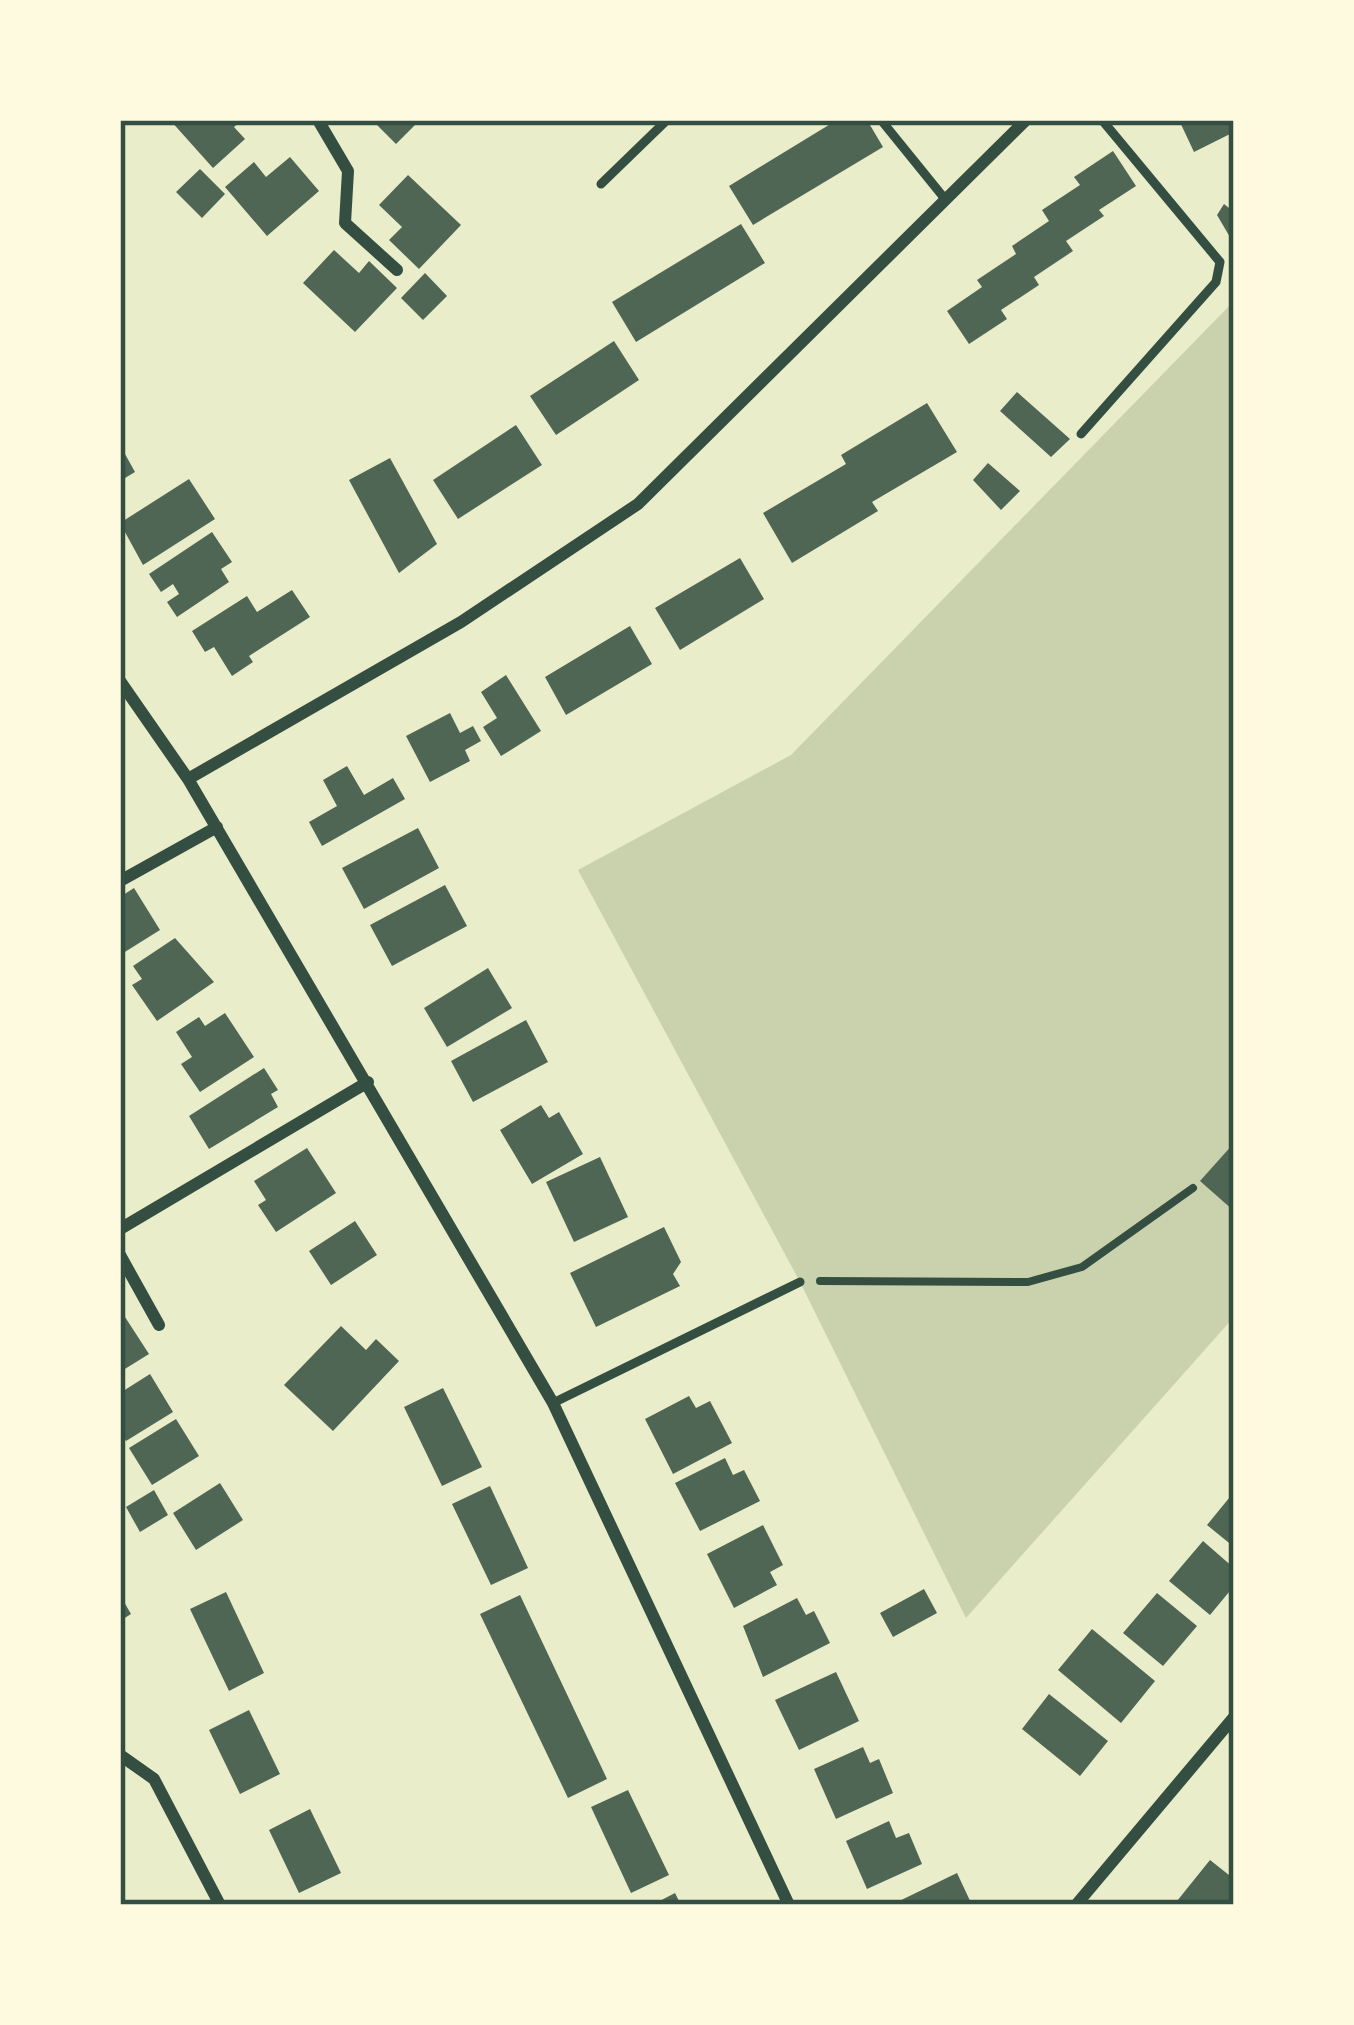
<svg xmlns="http://www.w3.org/2000/svg" width="1354" height="2025" font-family="Rubik,sans-serif">
<style>
.green{fill:#cad2ad}
.building{fill:#4f6655}
.lines{fill:none;stroke-linecap:round;stroke-linejoin:round}
.path{stroke:#344e41;stroke-width:8}
.service{stroke:#344e41;stroke-width:9}
.minor{stroke:#344e41;stroke-width:12}
.neatline{fill:none;stroke:#344e41;stroke-width:4.5}
</style>
<rect width="100%" height="100%" fill="#e9edc9"/>
<path class="green" d="M1234,301V1317L966,1618L800,1282L578,870L791,755Z"/>
<path class="building" d="M170,120H242L234,127L245,139L213,168Z
M372,120H420L396,144Z
M837,120H867L883,147L753,225L729,186Z
M1179,120H1234V132L1194,152Z
M1113,151L1136,186L1099,210L1104,216L1066,241L1073,251L1034,277L1039,285L1001,310L1007,319L969,344L947,311L982,287L977,280L1016,254L1012,246L1049,221L1042,210L1080,185L1074,177Z
M290,157L319,191L267,236L225,187L254,162L266,177Z
M200,169L225,194L202,218L176,192Z
M408,175L461,225L419,269L389,240L402,227L379,205Z
M1224,204L1234,212V244L1217,215Z
M741,224L765,263L636,342L612,302Z
M334,250L359,273L369,261L397,288L355,332L303,283Z
M425,273L447,296L423,320L401,298Z
M614,341L639,380L556,435L530,396Z
M1017,392L1070,439L1051,457L1000,411Z
M927,403L957,452L872,502L878,511L792,563L763,513L846,464L841,455Z
M516,425L542,465L458,519L433,480Z
M120,445L135,472L120,481Z
M390,458L437,544L399,573L349,480Z
M988,463L1020,491L1001,510L973,480Z
M189,479L215,519L143,565L120,523Z
M212,532L232,562L221,569L229,582L177,617L167,602L179,594L173,584L161,592L149,574Z
M740,558L764,599L680,650L655,608Z
M292,590L310,617L249,656L253,662L232,676L214,647L205,652L192,631L247,596L257,612Z
M630,626L652,664L566,715L545,677Z
M506,675L541,731L501,756L483,727L497,718L481,692Z
M450,713L460,733L473,726L481,741L465,750L470,761L430,782L406,736Z
M347,766L364,795L393,778L405,799L322,846L309,822L337,806L323,780Z
M418,828L439,868L364,909L342,868Z
M445,885L467,926L392,966L370,925Z
M134,888L160,930L120,955V897Z
M175,938L214,982L157,1021L132,985L142,979L133,966Z
M488,968L512,1008L447,1047L424,1008Z
M225,1013L254,1057L200,1092L181,1064L192,1057L176,1032L199,1017L205,1026Z
M526,1020L548,1062L473,1102L451,1061Z
M264,1068L278,1090L271,1094L278,1107L209,1149L189,1116Z
M541,1105L549,1118L559,1112L583,1154L532,1184L500,1130Z
M1234,1143V1211L1200,1181Z
M307,1148L336,1193L276,1232L258,1205L266,1200L254,1181Z
M600,1157L628,1217L574,1242L546,1182Z
M355,1221L377,1255L331,1285L309,1251Z
M664,1227L681,1262L673,1274L680,1286L596,1327L570,1273Z
M125,1317L149,1354L120,1372V1321Z
M341,1326L366,1350L376,1339L399,1361L333,1431L284,1385Z
M150,1374L173,1412L126,1441L120,1431V1393Z
M443,1388L482,1467L442,1486L404,1407Z
M689,1396L696,1408L710,1401L732,1443L673,1474L645,1419Z
M176,1419L199,1456L152,1485L129,1448Z
M725,1458L733,1475L744,1470L760,1501L700,1531L675,1483Z
M220,1483L243,1520L196,1550L173,1513Z
M490,1486L528,1568L491,1585L452,1504Z
M154,1490L168,1515L140,1532L126,1507Z
M1234,1492V1547L1207,1525Z
M763,1525L783,1565L770,1572L777,1585L734,1608L707,1554Z
M1203,1541L1234,1568V1586L1210,1615L1169,1581Z
M924,1589L937,1613L893,1637L880,1613Z
M226,1592L264,1673L229,1691L190,1609Z
M1157,1593L1197,1626L1163,1666L1123,1633Z
M120,1595L131,1614L120,1621Z
M520,1595L607,1779L568,1798L480,1614Z
M797,1598L806,1615L814,1611L830,1643L763,1677L743,1626Z
M1092,1629L1155,1681L1121,1723L1058,1670Z
M836,1672L859,1721L799,1750L775,1700Z
M1049,1694L1108,1741L1080,1776L1022,1729Z
M249,1710L280,1774L240,1794L209,1730Z
M863,1747L870,1763L879,1759L893,1793L836,1819L814,1769Z
M628,1790L669,1875L631,1893L591,1807Z
M310,1809L341,1873L299,1893L269,1830Z
M889,1821L896,1838L909,1833L922,1864L867,1889L846,1841Z
M1210,1860L1234,1879V1905H1182L1177,1901Z
M957,1873L972,1905H891Z
M675,1893L681,1905H652Z"/>
<g class="lines">
<path class="path" d="M820,1281L1028,1282L1082,1267L1193,1188"/>
<path class="service" d="M881,120L945,199
M601,184L667,120
M1081,434L1216,282L1220,262L1102,120
M553,1403L800,1282"/>
<path class="minor" d="M318,120L348,171L345,223L397,270
M120,681L188,779L553,1403L789,1905
M188,779L461,622L638,504L1026,120
M120,881L217,827
M120,1229L368,1082
M120,1255L159,1325
M120,1755L154,1779L220,1905
M1076,1905L1234,1717"/>
</g>
<rect width="1354" height="2025" fill="none" stroke="#fefae0" stroke-width="246"/>
<rect x="123" y="123" width="1108" height="1779" class="neatline"/>
</svg>
